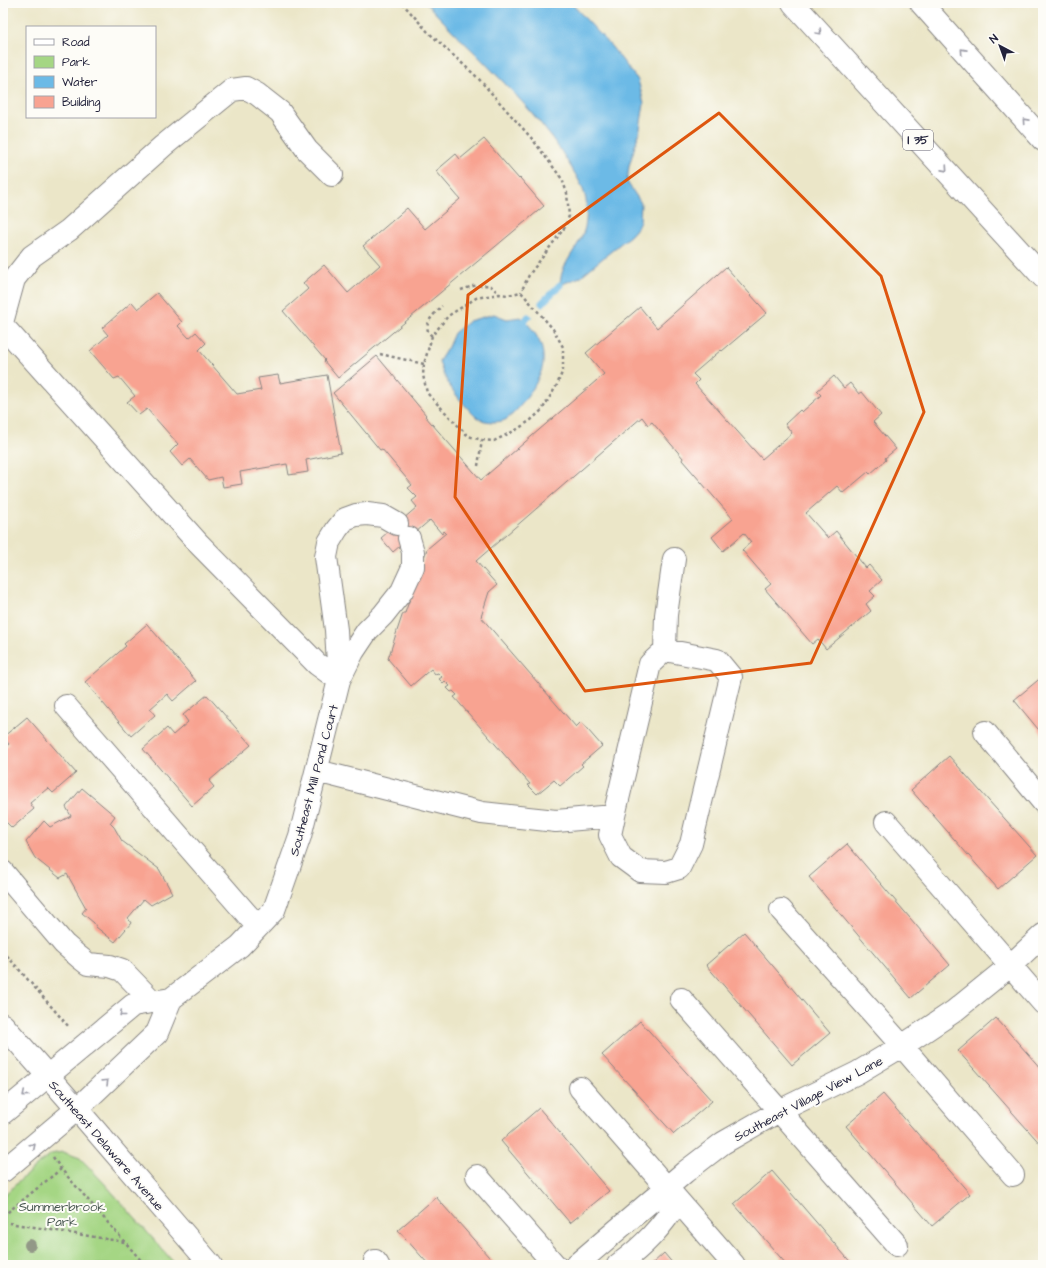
<svg xmlns="http://www.w3.org/2000/svg" width="1046" height="1268" font-family="'Architects Daughter',sans-serif">
<style>
.green{fill:#a5d684;stroke:#647c60}
.water{fill:#6cbae6;stroke:#476e90}
.lines{fill:none;stroke-linecap:round;stroke-linejoin:round}
.stream{stroke:#6cbae6;stroke-width:7}
.building{fill:#f8a391}
.minor-casing{stroke:#868482;stroke-width:24}
.major-casing{stroke:#868482;stroke-width:24}
.highway-casing{stroke:#868482;stroke-width:24}
.path{stroke:#868482;stroke-width:2.5;stroke-dasharray:3 3;stroke-linecap:butt}
.minor{stroke:#fff;stroke-width:22}
.major{stroke:#fff;stroke-width:22}
.highway{stroke:#fff;stroke-width:22}
.tree{fill:#929887}
.oneway{stroke:#9c9ca7}
.marked{fill:none;stroke:#de560e;stroke-width:3;stroke-linejoin:round}
.labels{text-anchor:middle;stroke-width:4;stroke-linejoin:round;paint-order:stroke}
.shield{fill:#fdfcf7;stroke:#646373;stroke-width:1}
.shield-label{font-size:12px;font-weight:bold;fill:#22223b}
.street-label{font-size:13px;fill:#22223b;stroke:#fdfcf7}
.park-label{font-size:13px;fill:#495851;stroke:#fdfcf7}
</style>
<rect width="100%" height="100%" fill="#fdfcf7"/>
<filter id="ink" filterUnits="userSpaceOnUse"><feTurbulence type="fractalNoise" baseFrequency=".025" numOctaves="2"/><feDisplacementMap in="SourceGraphic" scale="8" xChannelSelector="R" yChannelSelector="G"/><feConvolveMatrix kernelMatrix="1 2 1 2 8 2 1 2 1" color-interpolation-filters="sRGB"/></filter>
<filter id="wash" filterUnits="userSpaceOnUse"><feTurbulence type="fractalNoise" baseFrequency=".012" numOctaves="4" result="noise"/><feDisplacementMap in="SourceGraphic" scale="16" xChannelSelector="R" yChannelSelector="G"/><feGaussianBlur stdDeviation="0.9" result="paint"/><feColorMatrix in="noise" values="0 0 0 0 0 0 0 0 0 0 0 0 0 0 0 0 0 1.4 0 .05"/><feComposite in="paint" operator="in"/></filter>
<g filter="url(#wash)">
<rect width="100%" height="100%" fill="#ebe6c8"/>
<path class="green" d="M3,1067C10,1079 8,1088 3,1100Z
M63,1152L80,1158L104,1183L176,1265H3V1196L36,1166L51,1154Z"/>
<path class="water" d="M426,3H571L611,46L638,80L644,103L640,129L629,166L627,182L641,203L640,221L637,228L631,235L580,277L560,285C560,266 575,252 582,236C587,226 587,210 586,200C584,188 577,177 571,167C546,123 510,89 475,53C458,37 442,20 426,3Z
M494,314L507,319L521,317C534,329 545,345 543,363C542,379 519,412 505,420C498,423 488,422 481,420C474,417 468,408 463,403C452,391 443,377 439,361L448,347L454,333L469,321Z"/>
<g class="lines">
<path class="stream" d="M542,303L560,285
M525,321L528,317"/>
</g>
<g id="blocks">
<path class="building" d="M484,139L519,179L520,178L544,206L338,378L324,361L325,360L283,311L308,289L303,283L324,265L348,293L380,265L363,246L407,208L425,229L460,199L436,171L456,154L460,159Z
M726,267L767,313L722,351L721,350L693,374L699,380L695,384L762,459L792,433L785,424L800,410L802,412L821,395L817,391L834,376L844,388L850,383L859,394L862,392L881,415L873,422L896,449L885,458L886,460L870,474L868,472L843,493L837,486L806,513L828,538L836,531L866,568L869,565L882,580L870,591L875,596L866,604L871,611L826,649L818,639L812,644L765,589L771,584L742,550L751,542L744,533L723,551L712,537L733,519L682,460L683,458L652,422L648,425L642,417L476,561L497,585L489,592L481,617L576,727L581,722L602,746L581,764L583,766L560,786L554,780L537,794L528,785L530,784L454,697L457,695L453,691L451,692L447,688L450,686L445,681L443,683L439,679L442,677L438,673L435,674L431,669L411,686L388,659L397,631L403,613H405L427,549L446,533L444,531L442,534L430,520L393,552L381,538L417,507L412,501L417,497L408,488L412,485L382,449L380,450L333,393L377,356L426,415L425,416L481,480L604,374L586,353L640,307L657,328Z
M157,293L182,322L178,326L189,338L196,332L206,343L199,350L237,394L261,390L258,378L278,375L280,383L327,375L341,453L306,460L308,472L289,475L287,464L240,472L242,484L223,487L221,477L208,480L190,459L182,466L170,452L178,444L147,409L139,415L127,402L135,396L119,377L114,379L90,351L108,335L102,328L132,302L138,309Z
M147,624L196,681L173,701L167,694L150,709L155,715L131,736L85,682L126,646L124,644Z
M1043,676V735L1014,700Z
M207,695L251,745L209,781L214,787L192,806L143,749L167,728L173,735L188,722L183,715Z
M27,717L76,773L53,793L48,788L30,803L34,809L12,828L3,819V750L9,744L3,737Z
M949,756L1037,855L998,889L911,790Z
M82,788L115,816L110,823L114,827L122,841L159,869L172,893L151,905L144,899L128,918L131,923L115,942L96,927L94,923L82,913L86,908L67,874L60,878L35,858L26,842L44,821L50,827L71,816L66,807Z
M847,844L950,965L911,998L809,877Z
M744,932L830,1033L792,1065L706,965Z
M996,1018L1043,1071V1147L958,1051Z
M640,1021L712,1101L674,1134L602,1055Z
M883,1094L970,1194L932,1226L846,1126Z
M539,1108L609,1191L570,1223L501,1141Z
M772,1171L853,1265H787L734,1204Z
M436,1197L496,1265H429L398,1230Z
M664,1253L674,1265H651Z"/>
</g>
</g>
<g filter="url(#ink)">
<use href="#blocks" fill-opacity="0" stroke="#868482" stroke-width="1"/>
<g class="lines">
<g class="minor-casing">
<path id="minor" d="M3,319L14,279L32,256L69,230L163,146L232,90L246,88L257,94L280,112L307,150L332,175
M3,326L199,544L317,664L339,680L300,836L274,910L240,946L171,999L133,1005L3,1113
M397,524L383,516L367,514L356,515L345,519L337,529L329,542L326,557L336,630L339,680L353,652L367,631L383,615L402,591L413,567V552L409,538
M665,650L666,615L674,559
M66,706L258,927
M985,732L1043,802
M317,771L482,813L556,821L614,816L650,664L665,650L717,660L731,677L691,844L679,868L666,872L640,871L621,857L610,835L614,816
M886,822L1043,1003
M3,872L64,944L79,957L88,964L110,966L122,970L153,1002
M781,910L902,1046L1013,1175
M681,999L897,1245
M580,1088L734,1265
M3,1171L77,1109L157,1033L171,999
M477,1176L555,1265
M375,1261L378,1265
M576,1265L685,1172L723,1143L779,1111L857,1073L902,1046L953,1012L1011,965L1043,935
M618,1265C644,1246 661,1228 678,1201"/>
</g>
<g class="major-casing">
<path id="major" d="M3,1025L77,1109L211,1265"/>
</g>
<g class="highway-casing">
<path id="highway" d="M793,3L1043,277
M921,3L1043,140"/>
</g>
<path class="path" d="M402,3L428,32L478,78L533,140L562,179L567,193L569,216L565,227L529,275L521,292
M461,290L473,286L490,285L499,294
M432,336C420,326 434,314 442,306
M380,354L424,364
M478,466L482,440L468,436L427,393L423,375L424,364L432,336L448,316L476,298L499,294L508,295L521,292L553,329L563,347V370L557,385L542,410L531,420L516,430L494,441L482,440
M3,951L69,1027
M53,1157L61,1169L145,1265
M3,1216L61,1169
M3,1222L125,1242"/>
<use href="#minor" class="minor"/>
<use href="#major" class="major"/>
<use href="#highway" class="highway"/>
</g>
<circle class="tree" cx="30" cy="1245" r="6"/>
<defs><path id="oneway-chevron" d="M-2-3.5L2.5 0L-2 3.5" fill="none" stroke-width="1.6" stroke-linecap="round" stroke-linejoin="round"/></defs>
<g class="oneway">
<use href="#oneway-chevron" transform="translate(819 32) rotate(47)"/>
<use href="#oneway-chevron" transform="translate(963 51) rotate(-132)"/>
<use href="#oneway-chevron" transform="translate(1025 121) rotate(-132)"/>
<use href="#oneway-chevron" transform="translate(945 169) rotate(48)"/>
<use href="#oneway-chevron" transform="translate(122 1014) rotate(141)"/>
<use href="#oneway-chevron" transform="translate(106 1082) rotate(-44)"/>
<use href="#oneway-chevron" transform="translate(25 1094) rotate(140)"/>
<use href="#oneway-chevron" transform="translate(33 1146) rotate(-40)"/>
</g>
</g>
<path class="marked" d="M719,113L881,276L924,412L811,663L585,691L455,497L468,295Z"/>
<g class="labels">
<rect class="shield" x="903" y="130" width="30" height="20" rx="3"/>
<g class="shield-label">
<text x="918" y="144">I 35</text>
</g>
<g class="street-label">
<text transform="translate(313 780) rotate(-75)" y="5">Southeast Mill Pond Court</text>
<text transform="translate(808 1098) rotate(-28)" y="5">Southeast Village View Lane</text>
<text transform="translate(107 1145) rotate(49)" y="5">Southeast Delaware Avenue</text>
</g>
<g class="park-label">
<text x="62" y="1211">Summerbrook<tspan x="62" dy="15">Park</tspan></text>
</g>
</g>
<rect width="1046" height="1268" fill="none" stroke="#fdfcf7" stroke-width="16"/>
<rect x="26" y="26" width="130" height="92" fill="#fdfcf7" stroke="#a5a5ac"/>
<rect x="34" y="39" width="20" height="6" fill="#ffffff" stroke="#a5a5ac"/>
<text x="62" y="46" font-size="12" fill="#22223b">Road</text>
<rect x="34" y="56" width="20" height="12" fill="#a5d684" stroke="#a5a5ac"/>
<text x="62" y="66" font-size="12" fill="#22223b">Park</text>
<rect x="34" y="76" width="20" height="12" fill="#6cbae6" stroke="#a5a5ac"/>
<text x="62" y="86" font-size="12" fill="#22223b">Water</text>
<rect x="34" y="96" width="20" height="12" fill="#f8a391" stroke="#a5a5ac"/>
<text x="62" y="106" font-size="12" fill="#22223b">Building</text>
<g transform="translate(1000 46) rotate(319)" stroke="#fdfcf7" stroke-width="3" paint-order="stroke">
<path d="M0-3L7 15L0 10L-7 15Z" fill="#22223b"/>
<text y="-6" font-size="11" font-weight="bold" text-anchor="middle" fill="#22223b">N</text>
</g>
</svg>
